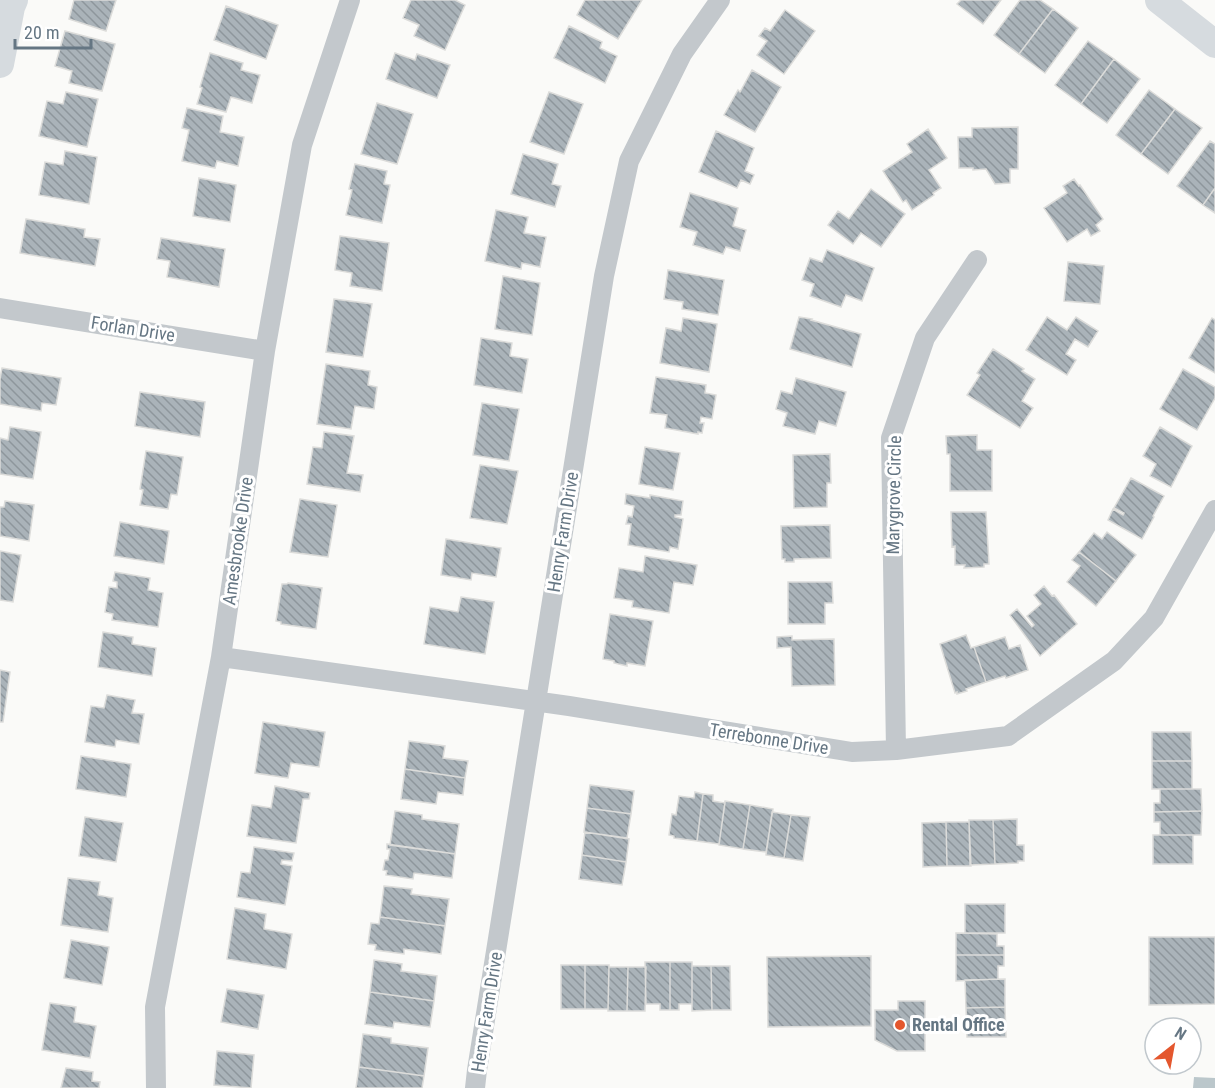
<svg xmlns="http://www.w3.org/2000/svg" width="1215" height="1088" font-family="'Roboto Condensed',sans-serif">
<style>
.water{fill:#bbc7cb}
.building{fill:url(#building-back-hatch);stroke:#dcdcda;stroke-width:1.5}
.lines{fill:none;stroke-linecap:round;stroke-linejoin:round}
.street{stroke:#c3c8cc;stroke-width:20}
.secondary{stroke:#d6dbdf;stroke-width:28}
.poi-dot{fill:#e4572e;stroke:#fff;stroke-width:2}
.labels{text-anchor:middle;stroke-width:6;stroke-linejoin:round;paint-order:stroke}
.street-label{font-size:18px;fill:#657683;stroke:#fff}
.poi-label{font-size:18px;font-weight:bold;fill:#657683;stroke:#fff;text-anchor:start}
</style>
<defs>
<pattern id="building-back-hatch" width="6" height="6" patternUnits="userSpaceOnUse" patternTransform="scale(1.5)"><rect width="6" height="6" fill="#aab3b9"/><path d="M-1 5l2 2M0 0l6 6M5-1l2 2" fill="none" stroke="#8e969c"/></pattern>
</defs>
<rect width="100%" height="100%" fill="#fafaf8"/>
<path class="water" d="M1194,1077L1215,1078V1088H1193Z"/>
<path class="building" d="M74,0H116L106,31L69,19Z
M411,0H455L465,5L445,50L414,36L419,25L403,18Z
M585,0H642L618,39L577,15Z
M961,0H1001L983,24L957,4Z
M1020,0H1040L1053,9L1019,54L994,35Z
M226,6L278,25L266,59L214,40Z
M1053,9L1078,28L1045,73L1019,54Z
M785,10L815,31L784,74L757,55L767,41L759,36L765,28L770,31Z
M569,26L602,42L600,48L617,56L605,83L554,58Z
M65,31L115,44L102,91L69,83L72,71L55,66Z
M1088,41L1114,59L1081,104L1055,85Z
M210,53L243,63L241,70L260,75L252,103L231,97L226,112L197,104L202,88L200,87Z
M395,53L415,60L417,54L450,65L437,98L386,79Z
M1114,59L1140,79L1107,123L1081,104Z
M752,70L781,87L755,132L724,115L738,90L740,92Z
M1149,90L1175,109L1141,154L1116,135Z
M66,92L98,99L87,147L39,136L47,101L63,104Z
M549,92L583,104L564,154L530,142Z
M377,103L413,114L397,164L361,154Z
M187,108L223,116L220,132L244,137L238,166L217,161L215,168L182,161L189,130L182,128Z
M1175,109L1202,128L1168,174L1141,154Z
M1018,127V169H1010V183L995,184L986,169L973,170V168H959L958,137H972V128Z
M928,129L947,158L929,170L941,188L933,193L934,195L912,210L906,200L903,202L883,171L912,152L907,144Z
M716,131L754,148L745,171L754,175L750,184L741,180L737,188L699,172Z
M1210,141L1215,144V188L1203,205L1177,186Z
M65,151L97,157L89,204L39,195L45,162L63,165Z
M523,154L558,164L552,184L561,186L555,207L511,194Z
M355,164L387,171L384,184L390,185L382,223L346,215L352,190L349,189Z
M199,178L236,185L230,222L193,216Z
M1074,179L1079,186L1080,185L1103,219L1096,225L1100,231L1091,236L1087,229L1067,242L1044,208L1067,193L1063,186Z
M1215,188V213L1203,205Z
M871,189L905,214L881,247L861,233L853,244L828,225L838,211L849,219Z
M690,193L738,208L733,226L746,230L740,251L726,247L723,254L693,245L697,232L680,227Z
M496,210L528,217L524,233L546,237L540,267L522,263L521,269L485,261Z
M26,219L85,229L84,237L100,239L95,266L20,253Z
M340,236L389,243L382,291L350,286L352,273L335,270Z
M161,238L225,249L219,287L167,277L170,261L157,259Z
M827,250L874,268L862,301L846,295L841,307L810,296L814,284L802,280L810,258L822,262Z
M1068,262L1104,266L1100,304L1064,301Z
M668,270L724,280L718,315L682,309L683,302L664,299Z
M503,276L540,283L532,335L495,329Z
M334,299L372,304L363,357L326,352Z
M799,317L812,319L811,320L861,334L852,367L790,349Z
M1047,317L1067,330L1076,317L1098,331L1088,347L1075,339L1066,354L1076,360L1067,375L1026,350Z
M683,318L717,324L709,372L660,363L666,328L681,331Z
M1212,318L1215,320V373L1189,358Z
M481,338L512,343L510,356L528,359L522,393L474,385Z
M993,349L1024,369L1022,371L1035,379L1022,401L1033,408L1020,428L967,395L980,375L977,373Z
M326,364L370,371L368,385L377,387L374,409L355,406L351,429L317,424Z
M2,368L61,378L56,405L42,403L41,411L0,404V379Z
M1183,369L1215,387V398L1197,430L1160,409Z
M656,377L706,385L705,393L716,395L712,419L701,417L700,423H704L702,433L698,432V434L665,428L667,415L650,413Z
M796,378L846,392L836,426L819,421L815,434L783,426L787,413L776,409L781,391L792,394Z
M140,392L205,402L200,437L135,426Z
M482,403L519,409L509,461L473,455Z
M10,427L41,432L33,479L0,474V438L8,440Z
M1160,427L1192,446L1171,487L1150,476L1156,464L1143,456Z
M324,432L354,436L347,473L363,475L360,492L307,484L313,447L322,448Z
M977,435V450H992V491H950V454H947L946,436Z
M645,447L680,453L673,490L639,484Z
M146,451L183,457L177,495L171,494L168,509L140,505L143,490L140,489Z
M830,454L831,483H827V507L794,508L793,455Z
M480,465L518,471L507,524L470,518Z
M1131,478L1164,496L1153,516L1154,517L1142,539L1108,520L1113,509L1123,515L1124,513L1114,508Z
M626,494L650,498V495L683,501L681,515H675V517L683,519L678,549L670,547L669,552L628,545L631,524H626L628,516L632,517L634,506L625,504Z
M300,499L337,505L328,557L290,552Z
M5,501L34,505L29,541L0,536V507H4Z
M951,512H986L989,564H984V567L964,568L965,565H955V546L952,547Z
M120,522L169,531L164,564L114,556Z
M830,525L831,558L794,559V562H785V559H782L781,526Z
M1107,532L1136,555L1116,581L1079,552L1094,533L1102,539Z
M446,539L501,548L496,577L472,573L471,580L441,575Z
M0,551L21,555L13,602L0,600Z
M1079,552L1116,581L1096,606L1067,582L1080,566L1072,560Z
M645,556L697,565L693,585L674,582L669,613L632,607L633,601L614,598L619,568L643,572Z
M115,572L150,578L148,590L163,593L158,627L112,620L113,614L105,612L109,587L117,588V582L113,581Z
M788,582H832L833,603H825V624H788Z
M288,583L322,588L316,629L281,624V622L276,621L282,584H287Z
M1044,586L1052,596L1054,595L1077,624L1040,656L1010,615L1017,609L1032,627L1034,625L1027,616L1041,604L1034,595Z
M461,597L494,602L485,654L424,644L430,607L458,612Z
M610,614L653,621L645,666L627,663V666L614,663V661L603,659Z
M103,632L133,637L132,644L156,648L152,676L98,667Z
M966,635L971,648L974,647L986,682L966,689L967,691L957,694V692L955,693L940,644Z
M792,636V640L834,639L835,685L792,686L791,647L777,648V637Z
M1005,637L1009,649L1020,645L1028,670L1006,678L1005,676L986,682L974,647Z
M0,670L10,672L3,722H0Z
M107,695L135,700L132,713L144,714L139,744L116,740L115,747L85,742L91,706L104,708Z
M263,722L325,732L319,767L291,763L288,778L255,773Z
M1152,732H1191L1192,761H1152Z
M409,741L445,746L443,758L468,761L465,778L405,769Z
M81,756L131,764L126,797L76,789Z
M1152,761H1192V789H1152Z
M405,769L465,778L463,795L438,792L436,804L401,799Z
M590,785L634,791L631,814L587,808Z
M275,786L310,793L309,799H303L296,843L247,836L252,805L271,808Z
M1160,789H1201L1202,811L1154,812V803H1160Z
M695,792L703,794L697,841L674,838V836L669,835L672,814L676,815L679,796L694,798Z
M703,794L713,795V801L725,803L719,844L697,841Z
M725,801L750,805L743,849L719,845Z
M750,805L773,809L766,852L743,849Z
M587,808L631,814L627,838L584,832Z
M395,811L422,815V819L459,824L455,854L390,845Z
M1202,811L1201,835H1160V822H1154V812Z
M772,812L791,815L784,858L766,855Z
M791,815L810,817L803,861L784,858Z
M85,817L123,823L116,862L79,856Z
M1017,819V845H1024V861H1018V863L995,864L993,820Z
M969,820H993L995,864L970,865Z
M946,822L947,866L923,867L922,823Z
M946,822H969L971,866H947Z
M585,832L629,839L626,862L582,855Z
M1153,835H1193V864H1153Z
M387,844L455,854L452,878L414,873L413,879L386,875L387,871L383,870L385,860H388L390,849H387Z
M254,847L294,853L292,861L282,860L281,864L292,866L285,905L237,897L241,872L250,873Z
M582,855L626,862L622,885L579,879Z
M68,878L100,882L98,895L113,898L108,932L61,925Z
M384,886L412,889L411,894L449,899L445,926L380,917Z
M965,904H1005V933H965Z
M235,908L266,914L264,929L292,934L286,969L227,959Z
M380,917L445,926L441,954L404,949V954L375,950L376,945L368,944L371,923L379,924Z
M956,933L997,934V946H1004V955H956Z
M1149,937H1215V1004L1149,1005Z
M71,940L109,947L102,985L64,978Z
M956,955H1004V966H998V979L956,981Z
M871,956V1026L768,1027L767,957Z
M374,960L402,964L401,971L437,976L434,1001L370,992Z
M645,962H670V1010H660V1004H646Z
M670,962H692V1004H679V1010H670Z
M561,965H585V1009H561Z
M585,965H609L608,1009H585Z
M692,966H711L712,1010L692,1011Z
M711,966H730L731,1010H712Z
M609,967H628L627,1011H608Z
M628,967H646L645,1011H627Z
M1005,979V1007L966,1008L965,980Z
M227,989L264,995L258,1029L221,1022Z
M370,992L434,1001L430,1027L394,1022L393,1028L365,1024Z
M898,1001H925V1051H897L875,1040V1010H898Z
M50,1003L76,1007L74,1022L96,1026L90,1058L42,1050Z
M1005,1007L1006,1037H967L966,1008Z
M363,1034L391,1038V1043L428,1048L424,1076L359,1067Z
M217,1051L254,1055L251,1088L214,1085Z
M359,1067L424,1076L422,1088H356Z
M66,1068L93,1072L92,1081L100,1082L99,1088H61Z"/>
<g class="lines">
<path class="street" d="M0,308L265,351
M221,657L569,706L852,752L896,750L1008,736L1114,661L1154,618L1215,510
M896,750L891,438L925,338L977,260
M156,1088L155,1007L221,657L265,351L302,145L350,0
M475,1088L477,1070L604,276L629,161L682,54L720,0"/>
<path class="secondary" d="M1159,0L1215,44
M0,64L11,7L14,0"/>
</g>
<circle class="poi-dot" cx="900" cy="1025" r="6"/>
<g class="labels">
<g class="street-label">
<text transform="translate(133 329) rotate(9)" y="6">Forlan Drive</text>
<text transform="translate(894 495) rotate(-89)" y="6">Marygrove Circle</text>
<text transform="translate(563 532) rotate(-81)" y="6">Henry Farm Drive</text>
<text transform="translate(238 541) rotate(-82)" y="6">Amesbrooke Drive</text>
<text transform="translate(769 739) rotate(9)" y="6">Terrebonne Drive</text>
<text transform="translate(487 1012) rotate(-81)" y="6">Henry Farm Drive</text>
</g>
<g class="poi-label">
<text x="912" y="1031">Rental Office</text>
</g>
</g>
<g transform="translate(1173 1046) rotate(31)"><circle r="28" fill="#ffffff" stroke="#c1c8cd" stroke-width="1.5"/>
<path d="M0-4.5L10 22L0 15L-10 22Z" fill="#e4572e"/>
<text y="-9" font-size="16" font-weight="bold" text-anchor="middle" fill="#657683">N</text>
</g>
<path d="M15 39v9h76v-9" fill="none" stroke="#657683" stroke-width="3"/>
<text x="24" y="39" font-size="18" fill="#657683" stroke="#ffffff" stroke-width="4.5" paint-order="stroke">20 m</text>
</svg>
